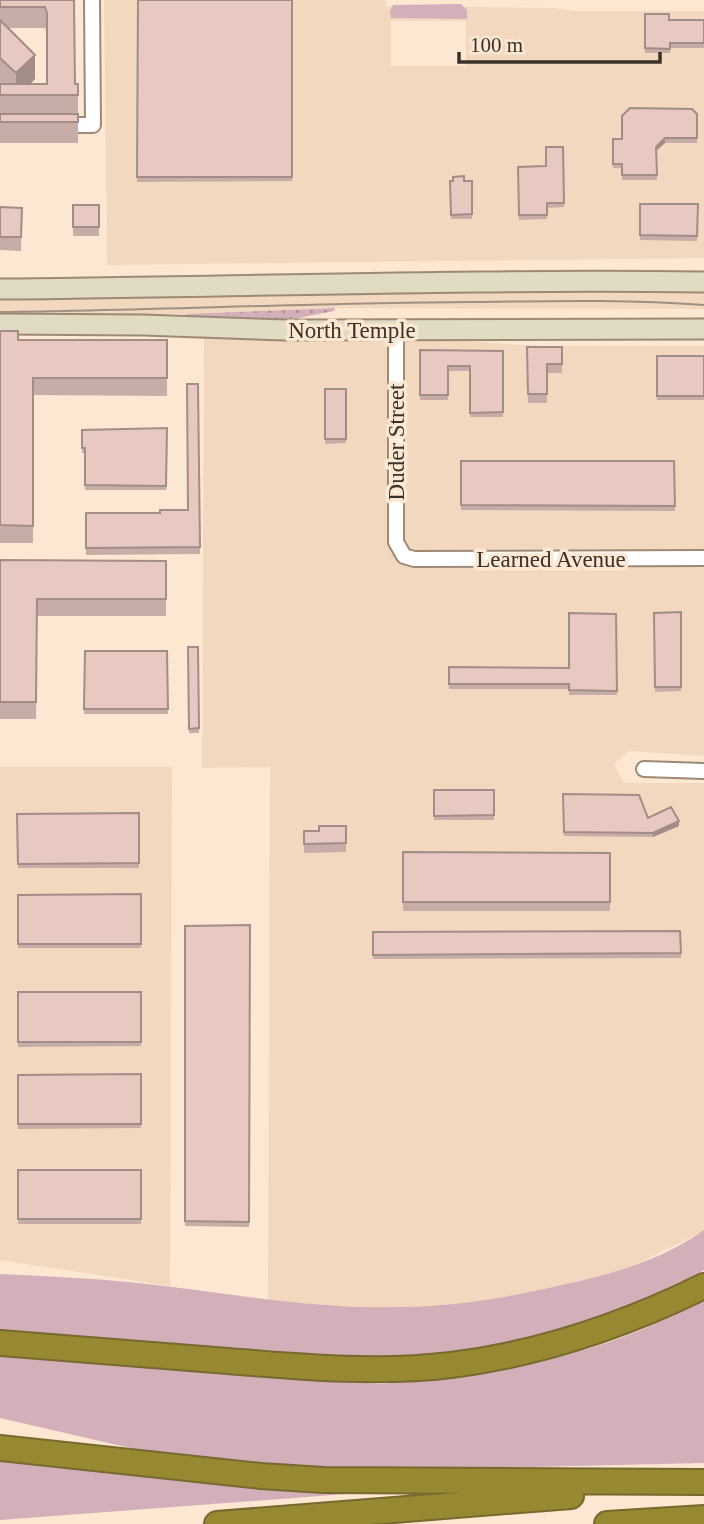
<svg xmlns="http://www.w3.org/2000/svg" width="704" height="1524" font-family="'Times New Roman',serif">
<style>
.built{fill:#f1d8bf;fill-rule:evenodd}
.green{fill:#d2afb9}
.garden{fill:url(#garden-dots)}
.lines{fill:none;stroke-linecap:round;stroke-linejoin:round}
.minor-casing{stroke:#9c8a77;stroke-width:18}
.secondary-casing{stroke:#9c8a77;stroke-width:23}
.motorway-casing{stroke:#766a2f;stroke-width:28}
.minor{stroke:#fff;stroke-width:14}
.secondary{stroke:#e0dbc2;stroke-width:19}
.motorway{stroke:#978832;stroke-width:24}
.tram{stroke:#9f9082;stroke-width:2}
.wall{fill:#c7ada7;fill-rule:evenodd}
.shaded-wall{fill:#a28d88}
.building{fill:#e7c9c2;stroke:#a28d88;stroke-width:2}
.labels{text-anchor:middle;stroke-width:7;stroke-linejoin:round;paint-order:stroke}
.street-label{font-size:23px;fill:#3a322a;stroke:#fbe7d2}
</style>
<defs>
<pattern id="garden-dots" width="8" height="8" patternUnits="userSpaceOnUse" patternTransform="scale(1.75)"><rect width="8" height="8" fill="#d2afb9"/><path d="M2 2h.1M6 6h.1" fill="none" stroke="#ab8f97" stroke-width="1.8" stroke-linecap="round"/></pattern>
</defs>
<rect width="100%" height="100%" fill="#fbe7d2"/>
<path class="built" d="M104,0H385L386,6L554,8L576,11H704V258L107,265ZM391,21H466V66H391Z
M317,290H670L704,292V309L333,308L186,314L0,316V298L171,297Z
M204,336L430,339L540,346H704V756L629,751L614,764L624,783H704V1231L602,1281L494,1303L359,1313L268,1302L270,767L202,768Z
M0,767H172L170,1286L0,1260Z"/>
<path class="green" d="M461,4L467,10V19L391,18L390,11L393,5Z
M704,1230V1270L696,1275L609,1314L549,1333L493,1346L401,1358L308,1357L0,1330V1274C42,1276 85,1278 128,1282C219,1291 311,1310 403,1307C459,1306 512,1297 566,1284C614,1274 664,1259 704,1230Z
M704,1300V1463L442,1469H359L263,1465L139,1450L0,1418V1353L379,1384C467,1378 558,1364 641,1330C662,1321 683,1309 704,1300Z
M0,1457L347,1491L346,1494L0,1520Z"/>
<path class="garden" d="M335,308L334,311L283,321L187,317L186,314Z"/>
<g class="lines">
<g class="minor-casing">
<path id="minor" d="M59,125H93L92,0
M396,330V542L404,556L414,559L704,558
M644,769L704,771"/>
</g>
<g class="secondary-casing">
<path id="secondary" d="M0,289C235,287 469,279 704,282
M0,324L143,325L285,330L704,329"/>
</g>
<g class="motorway-casing">
<path id="motorway" d="M0,1343C76,1349 152,1355 228,1361C302,1367 377,1374 451,1365C539,1354 625,1325 704,1286
M0,1448L261,1476L323,1480L704,1482
M217,1524L571,1496
M607,1524L704,1518"/>
</g>
<use href="#minor" class="minor"/>
<use href="#secondary" class="secondary"/>
<use href="#motorway" class="motorway"/>
<path class="tram" d="M0,312C157,310 314,303 471,302C549,301 627,299 704,305"/>
</g>
<path class="wall" d="M0,0H74L75,84H78V143H0V84H1L0,82ZM8,28H45L47,33V84H30L35,79Z
M138,0H292V181L137,182Z
M645,14L669,20H704V48H670V53H645Z
M697,114V143H665L656,151L657,180H622V168H613V139H622Z
M563,147L564,207L547,208V219L519,220L518,167L546,166Z
M450,181H472V219H451Z
M640,204H698L697,241L640,240Z
M73,205H99V236H73Z
M0,207L22,208L21,251L0,250Z
M0,331L18,340H167V396L33,395V543H0Z
M527,347H562V373H547V403H528Z
M420,350L503,351V417H470V371H448V400H420Z
M657,356H704V400H657Z
M198,384L200,554L86,555V513H160L188,510Z
M325,389H346V443L325,444Z
M167,428L166,490H85V453H82V430Z
M461,461H674L675,511L461,510Z
M0,560L166,561V616H37L36,719H0Z
M681,612V691L655,692L654,613Z
M616,614L617,695H569V689H449V667L569,668Z
M188,647H198L199,733H189Z
M85,651H167L168,714H84Z
M434,790H494V820H434Z
M563,794L648,818L679,826L653,837L564,836Z
M139,813V868H18L17,814Z
M346,826V852L304,853V831H319Z
M403,852L610,853V911H403Z
M141,894V948H18V895Z
M250,925L249,1227L185,1226V926Z
M680,931L681,958L373,959V932Z
M18,992H141V1046L18,1047Z
M141,1074V1128L18,1129V1075Z
M18,1170H141V1224H18Z"/>
<path class="shaded-wall" d="M35,55V79L20,95H16V73Z
M665,138V143L656,151V147Z
M679,821V826L653,837V833Z"/>
<path class="building" d="M0,0H74L75,84H78V95H0V84H47V13L45,7H0Z
M138,0H292V177H137Z
M645,14H669V20H704V43H670V49L645,48Z
M0,20L35,55L16,73L0,58Z
M630,108L692,109L697,114V138H665L656,147L657,175H622V164H613V139H622V116Z
M0,114H78V122H0Z
M546,147H563L564,203H547V215H519L518,167L546,166Z
M464,176V181H472V214L451,215L450,181H453V177Z
M640,204H698L697,236L640,235Z
M73,205H99V227H73Z
M0,207L22,208L21,237H0Z
M0,331H18V340H167V378H33V526L0,525Z
M527,347H562V364H547V394H528Z
M420,350L503,351V412L470,413V366H448V395H420Z
M657,356H704V396H657Z
M187,384H198L200,547L86,548V513H160V510H188Z
M325,389H346V439H325Z
M167,428L166,486L85,485V448H82V430Z
M461,461H674L675,506L461,505Z
M0,560L166,561V599H37L36,702H0Z
M681,612V687H655L654,613Z
M569,613L616,614L617,691L569,690V684H449V667L569,668Z
M188,647H198L199,728L189,729Z
M85,651H167L168,709H84Z
M434,790H494V815L434,816Z
M563,794L639,795L648,818L671,807L679,821L653,833L564,832Z
M139,813V863L18,864L17,814Z
M319,826H346V843L304,844V831H319Z
M403,852L610,853V902H403Z
M141,894V944H18V895Z
M250,925L249,1222L185,1221V926Z
M680,931L681,953L373,955V932Z
M18,992H141V1042H18Z
M141,1074V1124H18V1075Z
M18,1170H141V1219H18Z"/>
<g class="labels">
<g class="street-label">
<text x="352" y="338">North Temple</text>
<text transform="translate(396 442) rotate(-90)" y="8">Duder Street</text>
<text x="551" y="567">Learned Avenue</text>
</g>
</g>
<path d="M459 52v10h201v-10" fill="none" stroke="#3a322a" stroke-width="3.5"/>
<text x="470" y="52" font-size="21" fill="#3a322a" stroke="#fbe7d2" stroke-width="5" paint-order="stroke">100 m</text>
</svg>
